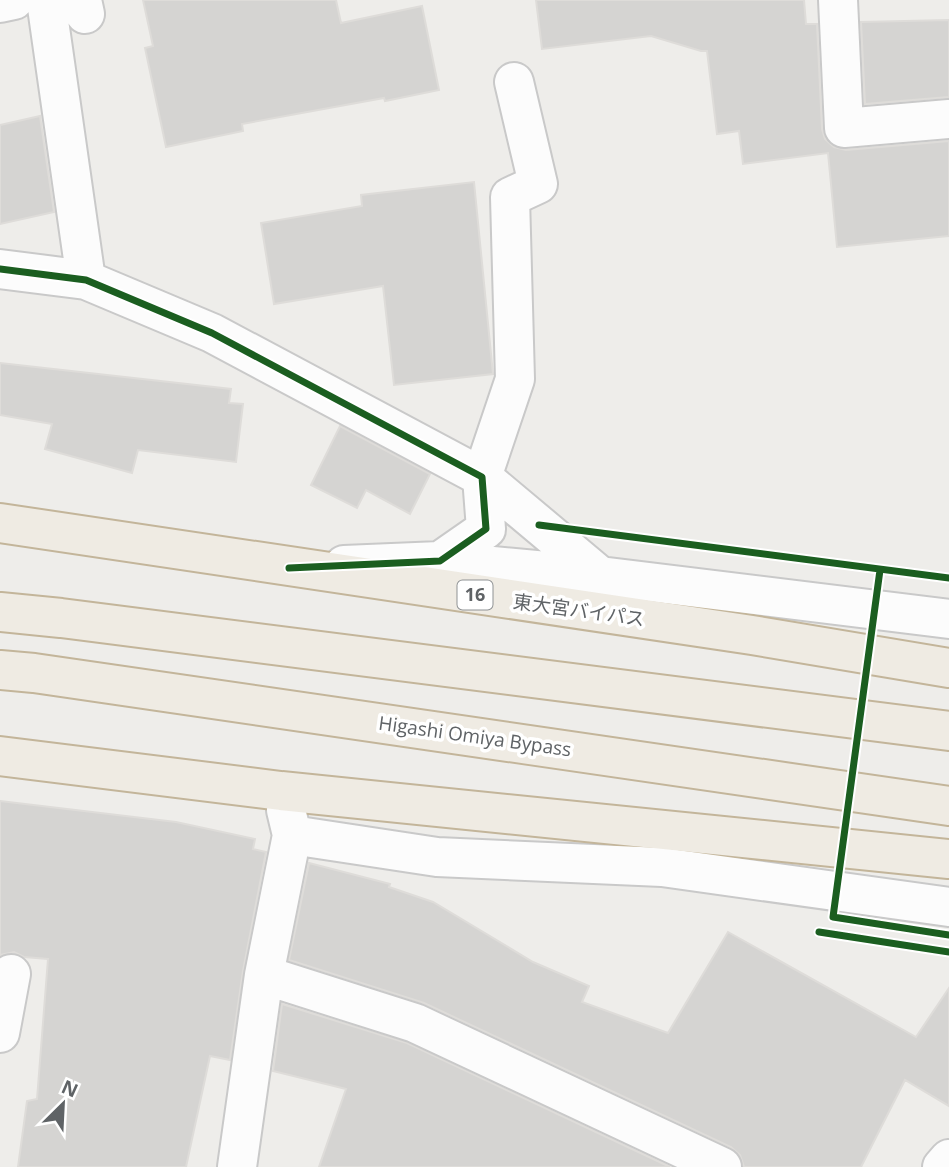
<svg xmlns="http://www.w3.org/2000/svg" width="949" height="1167" font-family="'Open Sans','Noto Sans JP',sans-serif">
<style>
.building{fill:#d5d4d2;stroke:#dedcd9;stroke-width:2}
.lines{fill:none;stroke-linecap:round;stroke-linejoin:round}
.minor-casing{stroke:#c9c9c9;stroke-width:42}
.highway-casing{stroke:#c3b59a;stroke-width:42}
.minor{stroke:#fcfcfc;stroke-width:38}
.highway{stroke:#efebe3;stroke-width:38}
.cycleway-casing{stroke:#fff;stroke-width:11}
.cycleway{stroke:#1b5e20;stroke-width:7}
.labels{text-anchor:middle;stroke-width:7;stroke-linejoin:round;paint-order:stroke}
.shield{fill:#fff;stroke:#8f9294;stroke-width:2}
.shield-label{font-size:18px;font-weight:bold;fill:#5f6366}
.street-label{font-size:19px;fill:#5f6366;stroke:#fff}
</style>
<rect width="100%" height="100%" fill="#eeedea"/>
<path class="building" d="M143,0H336L341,23L422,6L439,90L385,101L384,98L242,124L243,131L166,147L145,48L153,46Z
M536,0H804L806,24H817L822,129L825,139L834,147L846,150L949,141V236L837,247L828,153L743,164L739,131L717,134L707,51H701L651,36L542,49Z
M949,20V97L865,104L861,22Z
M40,116L54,212L0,224V125Z
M474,182L493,374L394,385L383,286L274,304L261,223L362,206L361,195Z
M0,363L231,389L229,403L243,404L236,462L138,450L132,473L45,449L52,424L0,415Z
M340,426L430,474L410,514L366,490L357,508L311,485Z
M0,801L176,822L255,839L253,849L266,852L243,971L230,1060L210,1056L186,1167H18L27,1101L37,1099L48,959L24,957L14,952L0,955Z
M309,863L390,884L389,887L433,902L533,962L589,986L582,1002L668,1033L728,932L916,1037L949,988V1106L905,1080L861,1167H744L740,1155L731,1147L424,1003L289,960Z
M282,1004L407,1043L670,1167H319L346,1089L273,1071Z"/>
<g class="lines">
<g class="minor-casing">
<path id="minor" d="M46,0L86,280
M82,0L85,14
M838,0L844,128L949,119
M0,3L14,0
M514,82L538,184L510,197L515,379L482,477L600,576
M0,269L86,280L212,333L482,477L486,529L440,561L344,565
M440,561L600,576L949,619
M292,835L437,857L662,867L949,907
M264,975L415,1023L722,1167
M0,1033L11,974
M237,1167L264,975L292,835L286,810
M942,1167L949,1159"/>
</g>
<g class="highway-casing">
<path id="highway" d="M0,523L752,635L949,668
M0,612L61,618L949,731
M0,670L34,673L949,806
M0,756L281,791L949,859"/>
</g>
<use href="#minor" class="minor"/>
<use href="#highway" class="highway"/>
<g class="cycleway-casing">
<path id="cycleway" d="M0,269L86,280L212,333L482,477L486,529L440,561L289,568
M539,525L949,578
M880,570L833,917L949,935
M819,932L949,952"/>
</g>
<use href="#cycleway" class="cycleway"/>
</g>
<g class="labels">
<rect class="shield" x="457.5" y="580.5" width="35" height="29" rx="5"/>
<g class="shield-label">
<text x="475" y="601">16</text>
</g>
<g class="street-label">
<text transform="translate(579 610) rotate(8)" y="7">東大宮バイパス</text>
<text transform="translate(475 736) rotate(8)" y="7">Higashi Omiya Bypass</text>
</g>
</g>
<g transform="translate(63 1104) rotate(24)" stroke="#ffffff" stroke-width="5" paint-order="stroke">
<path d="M0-5L12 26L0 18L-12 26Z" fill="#5f6366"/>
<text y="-10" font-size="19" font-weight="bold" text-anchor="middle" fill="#5f6366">N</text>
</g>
</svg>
